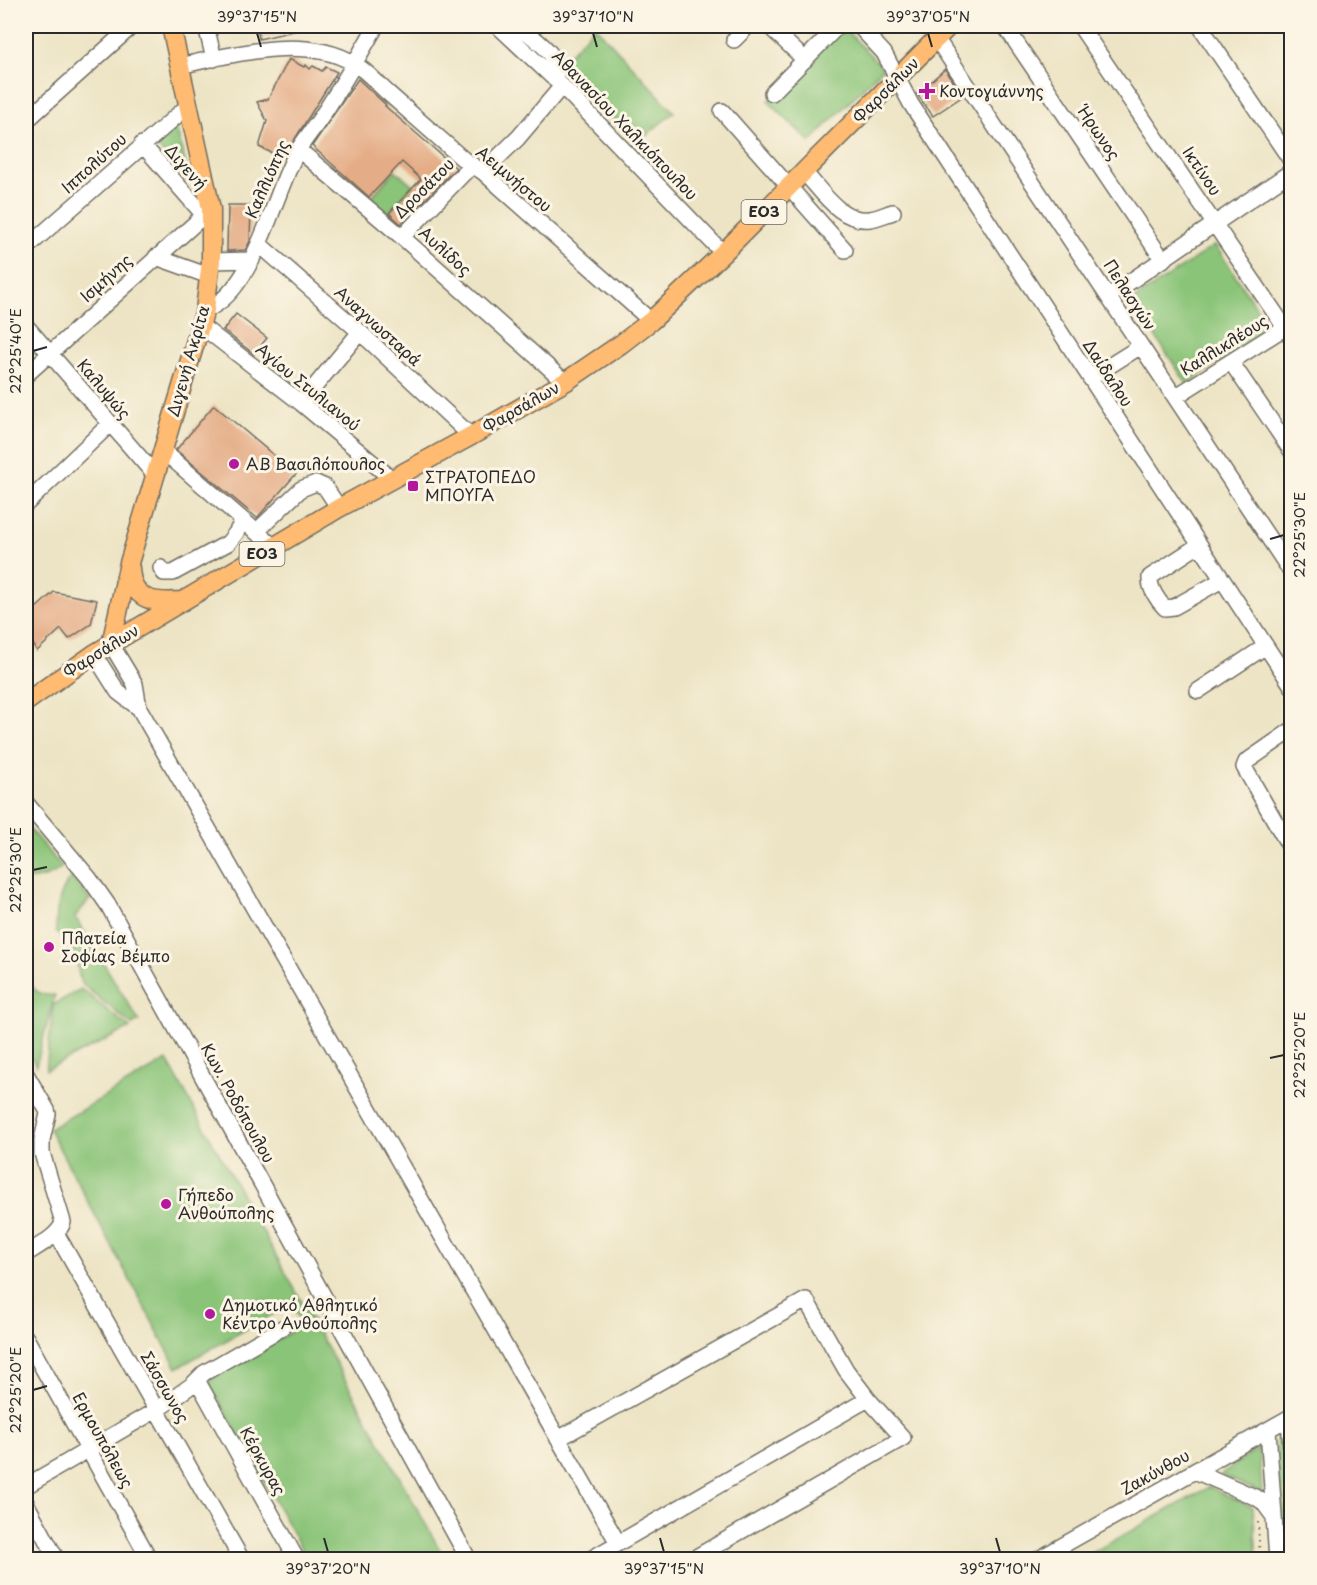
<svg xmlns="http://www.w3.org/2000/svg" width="1317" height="1585" font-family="'Playpen Sans',sans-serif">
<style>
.green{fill:#8ac478;stroke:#5a7852;stroke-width:1.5}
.building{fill:#e5ad87}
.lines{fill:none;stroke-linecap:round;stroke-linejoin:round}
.minor-casing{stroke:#6f6c61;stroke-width:18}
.major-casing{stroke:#6f6c61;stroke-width:21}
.path{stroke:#6f6c61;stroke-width:2;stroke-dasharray:1.5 4.5;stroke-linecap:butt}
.minor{stroke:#fff;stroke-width:15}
.major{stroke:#febb71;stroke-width:18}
.ticks{fill:none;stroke:#2b2b2b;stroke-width:2}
.poi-dot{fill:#b5179e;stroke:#fcf5e5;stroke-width:2}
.labels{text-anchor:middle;stroke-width:6;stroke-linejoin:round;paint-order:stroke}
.shield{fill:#fcf5e5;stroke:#6a6863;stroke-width:1.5}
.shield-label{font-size:15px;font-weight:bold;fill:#2b2b2b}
.street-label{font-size:16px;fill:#2b2b2b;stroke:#fcf5e5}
.poi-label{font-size:16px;fill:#2b2b2b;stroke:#fcf5e5;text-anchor:start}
.neatline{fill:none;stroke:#2b2b2b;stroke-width:2}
.ticks-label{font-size:15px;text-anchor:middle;fill:#2b2b2b}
</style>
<rect width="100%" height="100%" fill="#fcf5e5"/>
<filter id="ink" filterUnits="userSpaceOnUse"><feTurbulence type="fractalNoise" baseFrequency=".0167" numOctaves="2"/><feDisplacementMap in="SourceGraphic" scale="12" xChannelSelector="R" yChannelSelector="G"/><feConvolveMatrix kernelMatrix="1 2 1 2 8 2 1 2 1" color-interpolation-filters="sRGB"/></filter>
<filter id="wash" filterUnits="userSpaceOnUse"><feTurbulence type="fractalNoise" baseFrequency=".008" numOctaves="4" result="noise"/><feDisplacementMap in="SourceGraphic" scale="24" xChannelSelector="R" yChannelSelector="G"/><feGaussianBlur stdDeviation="1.35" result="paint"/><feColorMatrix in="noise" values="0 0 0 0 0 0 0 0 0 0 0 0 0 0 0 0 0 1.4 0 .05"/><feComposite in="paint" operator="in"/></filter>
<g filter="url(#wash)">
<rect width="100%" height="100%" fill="#ede4c5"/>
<path class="green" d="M595,26L674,112L637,143L560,64Z
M842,26L883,68L810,142L768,101Z
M176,127L190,181L187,182L153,141Z
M395,170L413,185L388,214L370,199Z
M1215,245L1270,328L1187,384L1132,301Z
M26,825L62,867C52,876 38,880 26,879Z
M71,877L90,899L75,917L139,1021L132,1025L83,985L80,980L74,951L56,932C56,911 58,894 71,877Z
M26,976C32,989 39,997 55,995L36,1066L26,1047Z
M81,989L130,1028L46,1070L53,1005Z
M167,1060L445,1559H307L208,1381L303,1325L291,1304L177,1368L49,1129Z
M1281,1437L1289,1559H1283L1276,1439Z
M1259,1448L1262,1493L1221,1475Z
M1209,1487L1253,1507L1257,1559H1081Z"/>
<g id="blocks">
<path class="building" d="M257,26H297L298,30L259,39Z
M289,59L304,67L306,65L310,69L313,66L322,71L326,67L337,72L283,158L259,147L267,121L257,102L268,99Z
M945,69L963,96L933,116L917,94Z
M358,79L386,105L385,106L456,168L401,224L389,213L421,179L402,162L369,197L312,146Z
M228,205H251L250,241L245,250L227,251Z
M236,314L267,338L254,354L223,330Z
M214,405L296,474L257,518L176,450Z
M54,592L97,600L91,624L69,639L61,629L37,651L26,632V609L32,604L36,608Z"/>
</g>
</g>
<g filter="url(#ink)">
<use href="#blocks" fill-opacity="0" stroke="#6f6c61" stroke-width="1.5"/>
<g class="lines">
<g class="minor-casing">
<path id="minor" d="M206,26L214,59
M498,26L562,86L723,253
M519,26C535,40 563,55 555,79
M769,26L805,60
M859,26L884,53L911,104L1292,686
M1005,26L1163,260
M1080,26L1292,338
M1200,26L1292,162
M936,38L1292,573
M734,40L748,26
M179,66C231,55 304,34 353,63C366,70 377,83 388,93C413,115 438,137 463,159L483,172L651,321
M772,93L838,26
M722,111L845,250
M26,121L132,26
M142,144L203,214
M299,150L402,237L565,382
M483,172L518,138L562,86
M804,172C822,191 841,223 870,219C878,218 886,214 893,212
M402,237L464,173L473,166
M259,244L360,332L471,436
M26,248L188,106
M156,257L209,276
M211,261L252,260
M1109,296L1292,171
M205,310C255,292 273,194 298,150C305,139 314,128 322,116C341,87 359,56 376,26
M200,325L301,403L392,479
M26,326L155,475
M1231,362L1292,452
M26,375L211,209
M1090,378L1141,346
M1175,397L1292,323
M301,403L360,332
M162,450L274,547
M26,504L110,424
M256,532L301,489L316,483L325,487L339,508
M1199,545L1150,577C1149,588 1158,601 1165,608L1174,607L1222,580
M161,568L164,573H173L228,543L236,533L243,520
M111,644L135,684L139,708L618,1543
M94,654L118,692L139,708
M1198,691L1266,646
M1292,730L1246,762L1244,767L1292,851
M26,803L89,878L108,905L469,1560
M26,1074L47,1110L48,1114L42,1140V1153L63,1222C59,1236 38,1246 26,1254
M56,1233L242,1560
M26,1338L150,1560
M197,1380L297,1560
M1289,1418L1292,1463
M1268,1430L1277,1560
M558,1439L806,1300L846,1370L868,1399L903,1438L691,1560
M1195,1471L1257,1498L1263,1502L1274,1517
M26,1486L158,1409L192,1385L204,1373L282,1328
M26,1503L57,1560
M589,1560L868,1399
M1037,1560L1292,1416"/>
</g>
<g class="major-casing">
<path id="major" d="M130,568C132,602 154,603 183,601
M111,644L129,563L205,310L211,261V209L171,26
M26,702L94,654L339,508L471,436L565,382L621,344L651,321L723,253L949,26"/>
</g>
<path class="path" d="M717,26L722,30
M1258,1522L1260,1560"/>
<use href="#minor" class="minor"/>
<use href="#major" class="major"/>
</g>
</g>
<path class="ticks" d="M257,33L261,47M593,33L597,47M928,33L932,47M33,351L47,347M1270,539L1284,535M33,870L47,867M1270,1058L1284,1055M33,1390L47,1386M324,1538L328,1552M660,1538L664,1552M996,1538L1000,1552"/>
<g class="poi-dot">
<path d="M924 82h6v6h6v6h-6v6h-6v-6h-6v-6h6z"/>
<circle cx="234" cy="464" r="6"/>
<rect x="407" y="480" width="12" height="12" rx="3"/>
<circle cx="49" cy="947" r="6"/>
<circle cx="166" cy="1204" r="6"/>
<circle cx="210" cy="1314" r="6"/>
</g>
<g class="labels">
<g class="shield">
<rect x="741.5" y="200" width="45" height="24" rx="4.5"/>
<rect x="239.5" y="542" width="45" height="24" rx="4.5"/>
</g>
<g class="shield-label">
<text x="764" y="217">ΕΟ3</text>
<text x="262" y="559">ΕΟ3</text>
</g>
<g class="street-label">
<text transform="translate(886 90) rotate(-45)" y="6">Φαρσάλων</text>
<text transform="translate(625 125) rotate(46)" y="6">Αθανασίου Χαλκιόπουλου</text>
<text transform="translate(1099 133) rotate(56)" y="6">Ήρωνος</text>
<text transform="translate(94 163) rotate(-42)" y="6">Ιππολύτου</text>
<text transform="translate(186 167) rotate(49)" y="6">Διγενή</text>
<text transform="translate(1202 171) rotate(56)" y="6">Ικτίνου</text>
<text transform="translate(267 179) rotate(-66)" y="6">Καλλιόπης</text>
<text transform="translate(514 179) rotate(40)" y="6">Αειμνήστου</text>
<text transform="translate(424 188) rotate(-45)" y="6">Δροσάτου</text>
<text transform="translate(445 251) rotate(42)" y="6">Αυλίδος</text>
<text transform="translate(106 278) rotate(-42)" y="6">Ισμήνης</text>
<text transform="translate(1130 295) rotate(57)" y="6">Πελασγών</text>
<text transform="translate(378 326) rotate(42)" y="6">Αναγνωσταρά</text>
<text transform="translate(1224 345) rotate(-32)" y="6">Καλλικλέους</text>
<text transform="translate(188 361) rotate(-74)" y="6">Διγενή Ακρίτα</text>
<text transform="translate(1108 373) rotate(57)" y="6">Δαίδαλου</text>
<text transform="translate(308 387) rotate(39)" y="6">Αγίου Στυλιανού</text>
<text transform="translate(104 389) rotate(50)" y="6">Καλυψώς</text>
<text transform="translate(521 407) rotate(-30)" y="6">Φαρσάλων</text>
<text transform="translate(101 651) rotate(-32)" y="6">Φαρσάλων</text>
<text transform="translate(238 1103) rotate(61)" y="6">Κων. Ροδόπουλου</text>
<text transform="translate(165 1387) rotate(60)" y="6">Σάσσωνος</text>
<text transform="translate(103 1440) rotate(61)" y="6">Ερμουπόλεως</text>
<text transform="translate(263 1461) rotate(61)" y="6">Κέρκυρας</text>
<text transform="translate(1155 1472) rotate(-29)" y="6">Ζακύνθου</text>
</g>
<g class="poi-label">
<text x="939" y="97">Κοντογιάννης</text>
<text x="246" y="470">ΑΒ Βασιλόπουλος</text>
<text x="425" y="483">ΣΤΡΑΤΟΠΕΔΟ<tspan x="425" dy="18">ΜΠΟΥΓΑ</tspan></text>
<text x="61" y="944">Πλατεία<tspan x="61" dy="18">Σοφίας Βέμπο</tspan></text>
<text x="178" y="1201">Γήπεδο<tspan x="178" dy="18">Ανθούπολης</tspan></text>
<text x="222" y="1311">Δημοτικό Αθλητικό<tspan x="222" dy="18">Κέντρο Ανθούπολης</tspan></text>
</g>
</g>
<rect width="1317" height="1585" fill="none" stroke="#fcf5e5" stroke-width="66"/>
<rect x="33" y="33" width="1251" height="1519" class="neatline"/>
<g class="ticks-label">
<text x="257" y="22">39°37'15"N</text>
<text x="593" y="22">39°37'10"N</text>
<text x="928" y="22">39°37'05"N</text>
<text transform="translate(16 351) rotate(-90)" y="5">22°25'40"E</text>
<text transform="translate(1300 535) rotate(-90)" y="5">22°25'30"E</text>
<text transform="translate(16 870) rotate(-90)" y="5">22°25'30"E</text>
<text transform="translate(1300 1055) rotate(-90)" y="5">22°25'20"E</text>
<text transform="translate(16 1390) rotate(-90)" y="5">22°25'20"E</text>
<text x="328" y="1574">39°37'20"N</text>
<text x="664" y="1574">39°37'15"N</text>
<text x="1000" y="1574">39°37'10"N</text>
</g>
</svg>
